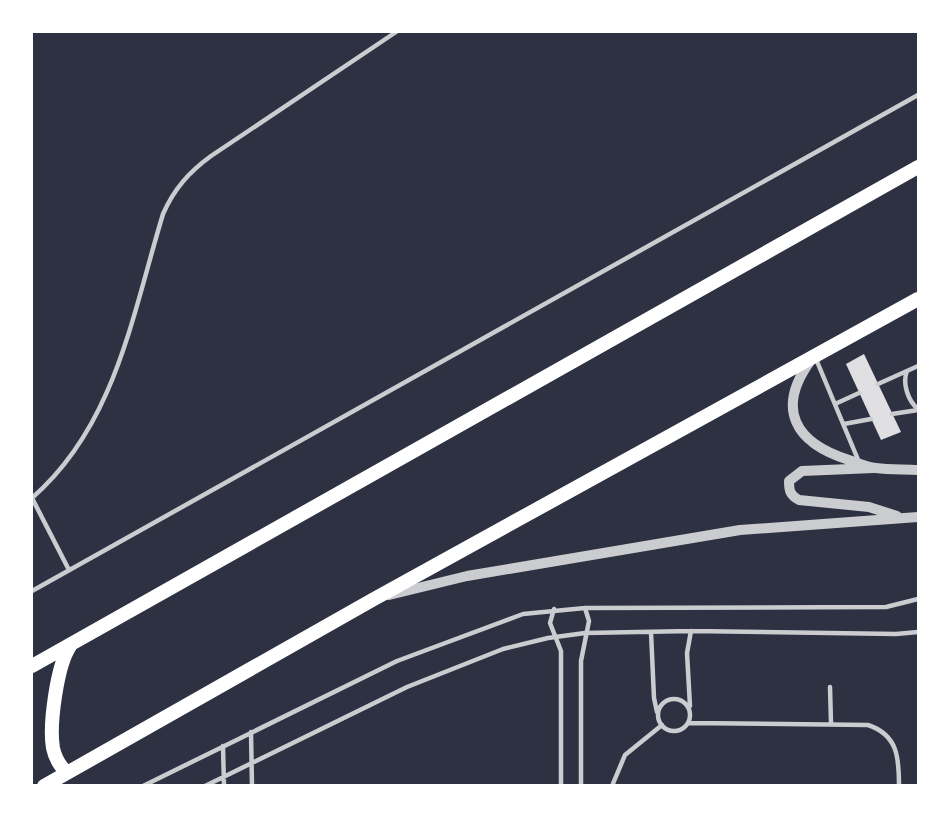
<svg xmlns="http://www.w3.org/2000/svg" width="950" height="817" font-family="'Roboto Condensed',sans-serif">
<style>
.building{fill:#e0e0e3}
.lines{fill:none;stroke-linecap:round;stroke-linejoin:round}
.service{stroke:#caccd0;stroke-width:4.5}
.tertiary{stroke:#caccd0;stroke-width:10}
.primary{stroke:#fff;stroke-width:14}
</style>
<rect width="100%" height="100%" fill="#2d3142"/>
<path class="building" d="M864,354L901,432L881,440L846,364Z"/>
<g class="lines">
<path class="service" d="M816,359L859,462
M907,371C902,383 908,401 918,409
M878,384L918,366
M835,404L859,393
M892,414L918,410
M844,424L871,419
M32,498C115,426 132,316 163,214C174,189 189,172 211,156L396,32
M32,498L69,570
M32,591L918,95
M554,609L550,623L561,651V786
M651,632L654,698L657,712
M830,687L831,723
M658 715a16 16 0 1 1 32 0a16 16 0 1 1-32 0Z
M690,706L687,653L691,631
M689,723L868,725C898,735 899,758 899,786
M251,732L252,786
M223,746L224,786
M143,786L397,661L523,614L585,608L886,607L918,599
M205,786L407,687L503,649L548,638L585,633L691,631L896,634L918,632
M581,786V661L589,621L585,608
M612,786L625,755L662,725"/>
<path class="tertiary" d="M811,360C775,409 795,443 849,460C858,463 867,467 876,468C890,470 905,469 918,470
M874,468L802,471L789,481C789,491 790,495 799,500L869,507L897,516
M389,595L467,576L740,530L918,517"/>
<path class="primary" d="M32,666L918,167
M67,773C60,766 55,758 53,748C49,725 57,665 70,646
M44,786L374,599L918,299"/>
</g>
<rect width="950" height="817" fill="none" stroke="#ffffff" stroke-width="66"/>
</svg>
